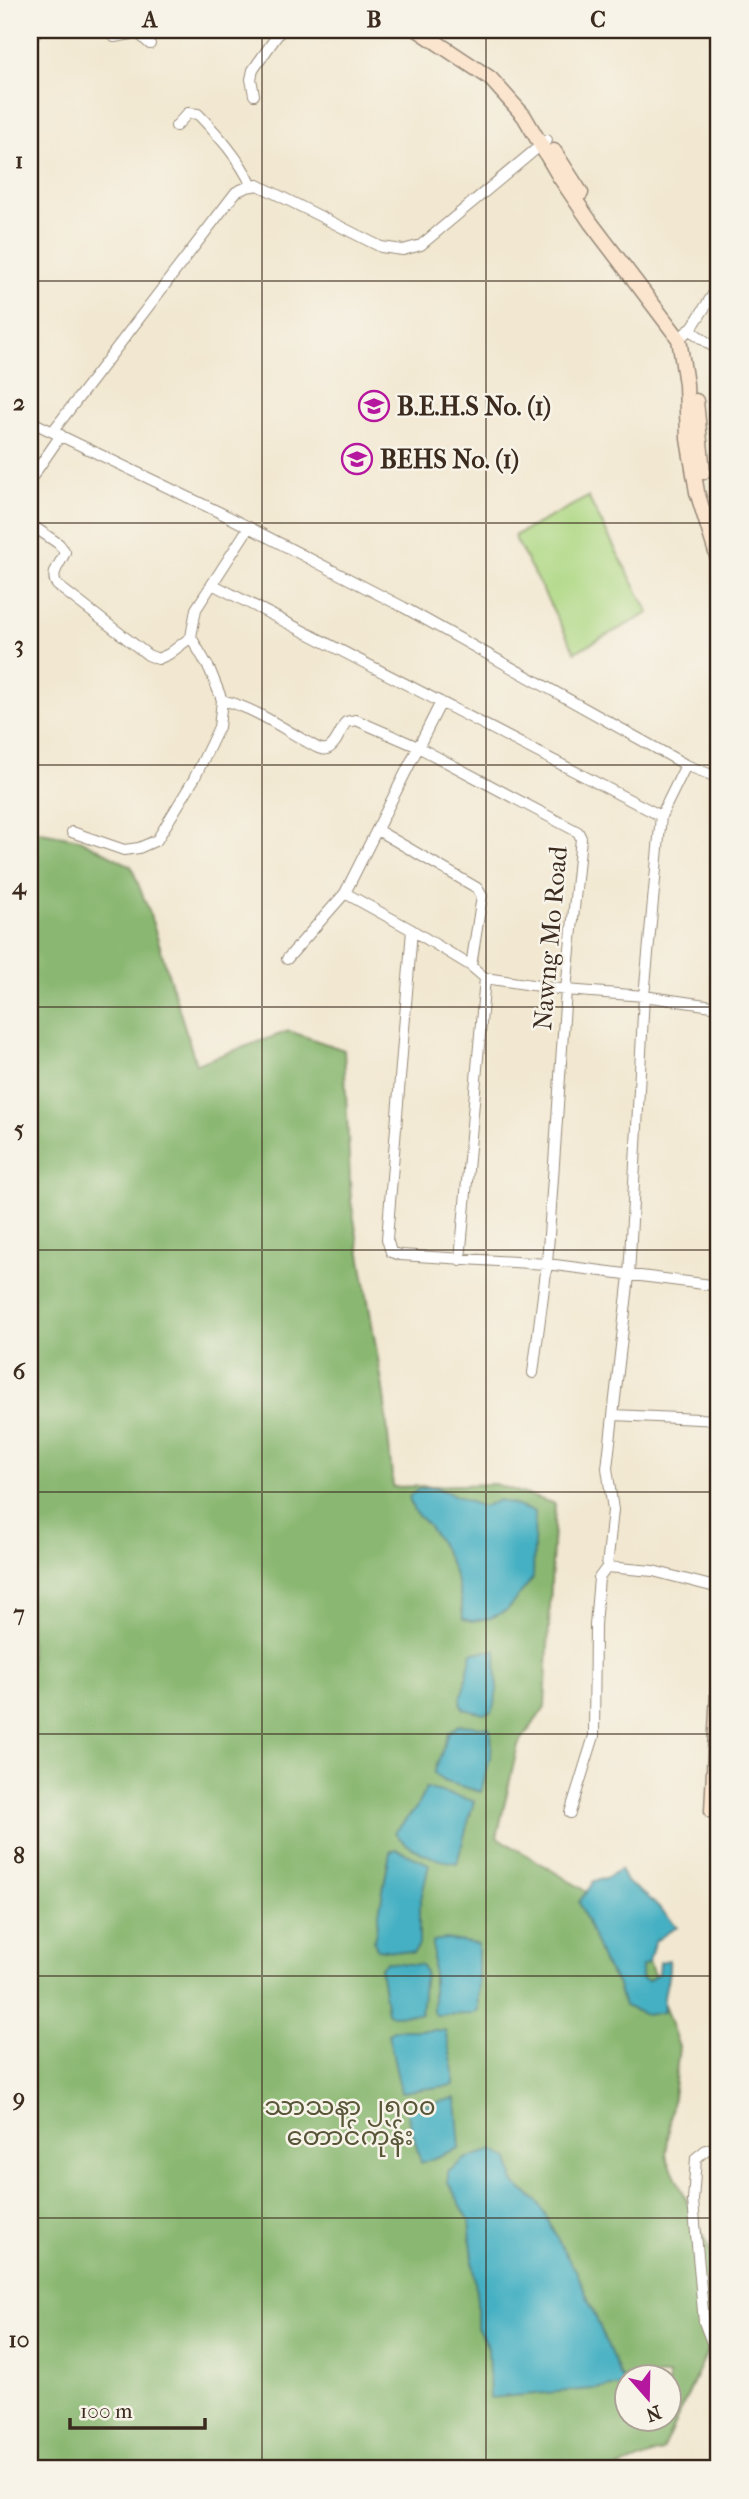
<svg xmlns="http://www.w3.org/2000/svg" width="749" height="2499" font-family="'IM FELL French Canon','Noto Sans Myanmar',serif">
<style>
.green{fill:#aed884;stroke:#748151;stroke-width:2}
.forest{fill:#8ab872;stroke:#627148;stroke-width:2;fill-rule:evenodd}
.water{fill:#45b0c3;stroke:#406d70;stroke-width:2}
.lines{fill:none;stroke-linecap:round;stroke-linejoin:round}
.street-casing{stroke:#968978;stroke-width:12}
.secondary-casing{stroke:#968978;stroke-width:17}
.street{stroke:#fff;stroke-width:10}
.secondary{stroke:#fbe5cf;stroke-width:14}
.grid{fill:none;stroke:#3b2a1e;stroke-width:2;stroke-opacity:0.55}
.labels{text-anchor:middle;stroke-width:5;stroke-linejoin:round;paint-order:stroke}
.poi-label{font-size:26px;font-weight:bold;fill:#3b2a1e;stroke:#f7f3e8;text-anchor:start}
.street-label{font-size:26px;fill:#3b2a1e;stroke:#f7f3e8}
.park-label{font-size:26px;fill:#585638;stroke:#f7f3e8}
.neatline{fill:none;stroke:#3b2a1e;stroke-width:2.5}
.grid-label{font-size:23px;text-anchor:middle;font-weight:bold;fill:#3b2a1e}
</style>
<rect width="100%" height="100%" fill="#f7f3e8"/>
<filter id="ink" filterUnits="userSpaceOnUse"><feTurbulence type="fractalNoise" baseFrequency=".0143" numOctaves="2"/><feDisplacementMap in="SourceGraphic" scale="14" xChannelSelector="R" yChannelSelector="G"/><feConvolveMatrix kernelMatrix="1 2 1 2 8 2 1 2 1" color-interpolation-filters="sRGB"/></filter>
<filter id="wash" filterUnits="userSpaceOnUse"><feTurbulence type="fractalNoise" baseFrequency=".00686" numOctaves="4" result="noise"/><feDisplacementMap in="SourceGraphic" scale="28" xChannelSelector="R" yChannelSelector="G"/><feGaussianBlur stdDeviation="1.57" result="paint"/><feColorMatrix in="noise" values="0 0 0 0 0 0 0 0 0 0 0 0 0 0 0 0 0 1.4 0 .05"/><feComposite in="paint" operator="in"/></filter>
<g filter="url(#wash)">
<rect width="100%" height="100%" fill="#f2e8d1"/>
<path class="green" d="M588,497L649,613L575,652L514,536Z"/>
<path class="forest" d="M30,830L79,839L131,866L149,911L196,1064L289,1031L344,1050L351,1201L384,1394L393,1487L495,1484L555,1504L545,1707L518,1745L497,1837L635,1921L679,2047L666,2156L719,2270V2326L662,2451L616,2469H30ZM626,2376H668V2418H626Z"/>
<path class="water" d="M435,1487L482,1507L499,1500L535,1512L533,1578L507,1610L491,1618L472,1621L463,1619C462,1587 449,1552 429,1527C417,1512 414,1517 409,1496L419,1489Z
M496,1650L497,1691L492,1712L484,1714L464,1709L460,1703L472,1653Z
M458,1725L488,1727C498,1744 485,1773 481,1792L443,1781L434,1773L449,1733Z
M426,1788L474,1801L457,1863C437,1861 405,1849 395,1832L416,1808Z
M396,1849L429,1864L419,1908V1945L413,1953L377,1949L374,1941L390,1852Z
M620,1869L626,1882L648,1897L677,1926L654,1942L649,1962L641,1967V1978L648,1981L659,1973L660,1962L669,1960C671,1979 661,1993 664,2012L646,2015L624,2006L617,1983L604,1964L579,1902L594,1881L605,1879Z
M445,1939L478,1944V2010L472,2014L436,2015L433,2011V1941Z
M387,1962L422,1965L425,1972L421,2014L391,2015L387,2012L380,1968Z
M393,2030H445L454,2071V2085L401,2092L388,2034Z
M456,2098L460,2148L421,2163L406,2109Z
M493,2150L509,2159L514,2183C521,2190 536,2198 540,2205C552,2226 561,2251 576,2270L620,2375L626,2382V2386L490,2398L488,2348L477,2328V2301L469,2220L448,2182V2172L465,2159Z"/>
</g>
<g filter="url(#ink)">
<g class="lines">
<g class="street-casing">
<path id="street" d="M107,30L114,37L138,33L150,44
M30,40L38,30
M254,95L251,79L253,70L281,30
M176,126L188,113L198,114C219,136 239,158 252,186
M690,330L719,351
M679,339L693,326L719,285
M30,421L227,516L403,607L686,765L719,778
M53,431L236,192L247,187L258,185L381,247L403,250L421,245L547,140
M30,480L61,435
M30,524L59,544L65,552C61,564 49,573 57,585L148,655L158,659L169,654L191,637
M212,584L661,816L644,996L629,1276L607,1468L613,1510L607,1567L599,1578L595,1625L594,1736L570,1813
M222,700C254,708 279,726 307,742C313,745 320,751 327,749C336,746 341,729 346,722L356,720L418,747L578,832L581,838L566,990L547,1264L533,1373
M661,816L686,765
M377,830L477,888L482,896L471,966
M72,832L124,850L139,848L157,840L194,779L219,727L222,700L210,670L191,637L196,609L249,527
M345,893L412,930L471,966L485,978L566,990L644,996L719,1007
M412,930L387,1239L391,1252L400,1255L547,1264L719,1286
M287,959L345,893L441,702
M460,1260L485,978
M614,1415L719,1420
M607,1567L653,1571L719,1588
M719,2146L706,2150L696,2158L693,2201L704,2322L719,2361"/>
</g>
<g class="secondary-casing">
<path id="secondary" d="M418,30L490,78L524,116L559,176L591,223L679,339L686,384L688,439L697,492L719,562
M554,151L581,193
M696,401L703,472
M712,1811L719,1671"/>
</g>
<use href="#street" class="street"/>
<use href="#secondary" class="secondary"/>
</g>
</g>
<path class="grid" d="M262,30V2469M486,30V2469M30,281H719M30,523H719M30,765H719M30,1007H719M30,1250H719M30,1492H719M30,1734H719M30,1976H719M30,2218H719"/>
<defs>
<g id="school-ring" transform="scale(1.575)"><circle r="9.5" fill="#f7f3e8" stroke="#b5179e" stroke-width="1.5"/><path d="M0-5L7-2L0 1L-7-2ZM-4 1L0 2.5L4 1V4Q0 6-4 4Z" fill="#b5179e"/></g>
</defs>
<g fill-rule="evenodd">
<use href="#school-ring" x="374" y="406"/>
<use href="#school-ring" x="357" y="459"/>
</g>
<g class="labels">
<g class="poi-label">
<text x="397" y="415">B.E.H.S No. (1)</text>
<text x="380" y="468">BEHS No. (1)</text>
</g>
<g class="street-label">
<text transform="translate(550 938) rotate(-85)" y="9">Nawng Mo Road</text>
</g>
<g class="park-label">
<text x="350" y="2115">သာသနာ ၂၅၀၀<tspan x="350" dy="30">တောင်ကုန်း</tspan></text>
</g>
</g>
<rect width="749" height="2499" fill="none" stroke="#f7f3e8" stroke-width="77"/>
<g transform="translate(648 2398) rotate(160)"><circle r="33" fill="#f7f3e8" stroke="#aca397" stroke-width="2"/>
<path d="M0-5L12 26L0 18L-12 26Z" fill="#b5179e"/>
<text y="-10" font-size="19" font-weight="bold" text-anchor="middle" fill="#3b2a1e">N</text>
</g>
<path d="M70 2418v10h135v-10" fill="none" stroke="#3b2a1e" stroke-width="3.5"/>
<text x="80" y="2418" font-size="21" fill="#3b2a1e" stroke="#f7f3e8" stroke-width="5" paint-order="stroke">100 m</text>
<rect x="38" y="38" width="672" height="2422" class="neatline"/>
<g class="grid-label">
<text x="150" y="27">A</text>
<text x="374" y="27">B</text>
<text x="598" y="27">C</text>
<text x="19" y="168">1</text>
<text x="19" y="410">2</text>
<text x="19" y="652">3</text>
<text x="19" y="894">4</text>
<text x="19" y="1136">5</text>
<text x="19" y="1379">6</text>
<text x="19" y="1621">7</text>
<text x="19" y="1863">8</text>
<text x="19" y="2105">9</text>
<text x="19" y="2347">10</text>
</g>
</svg>
